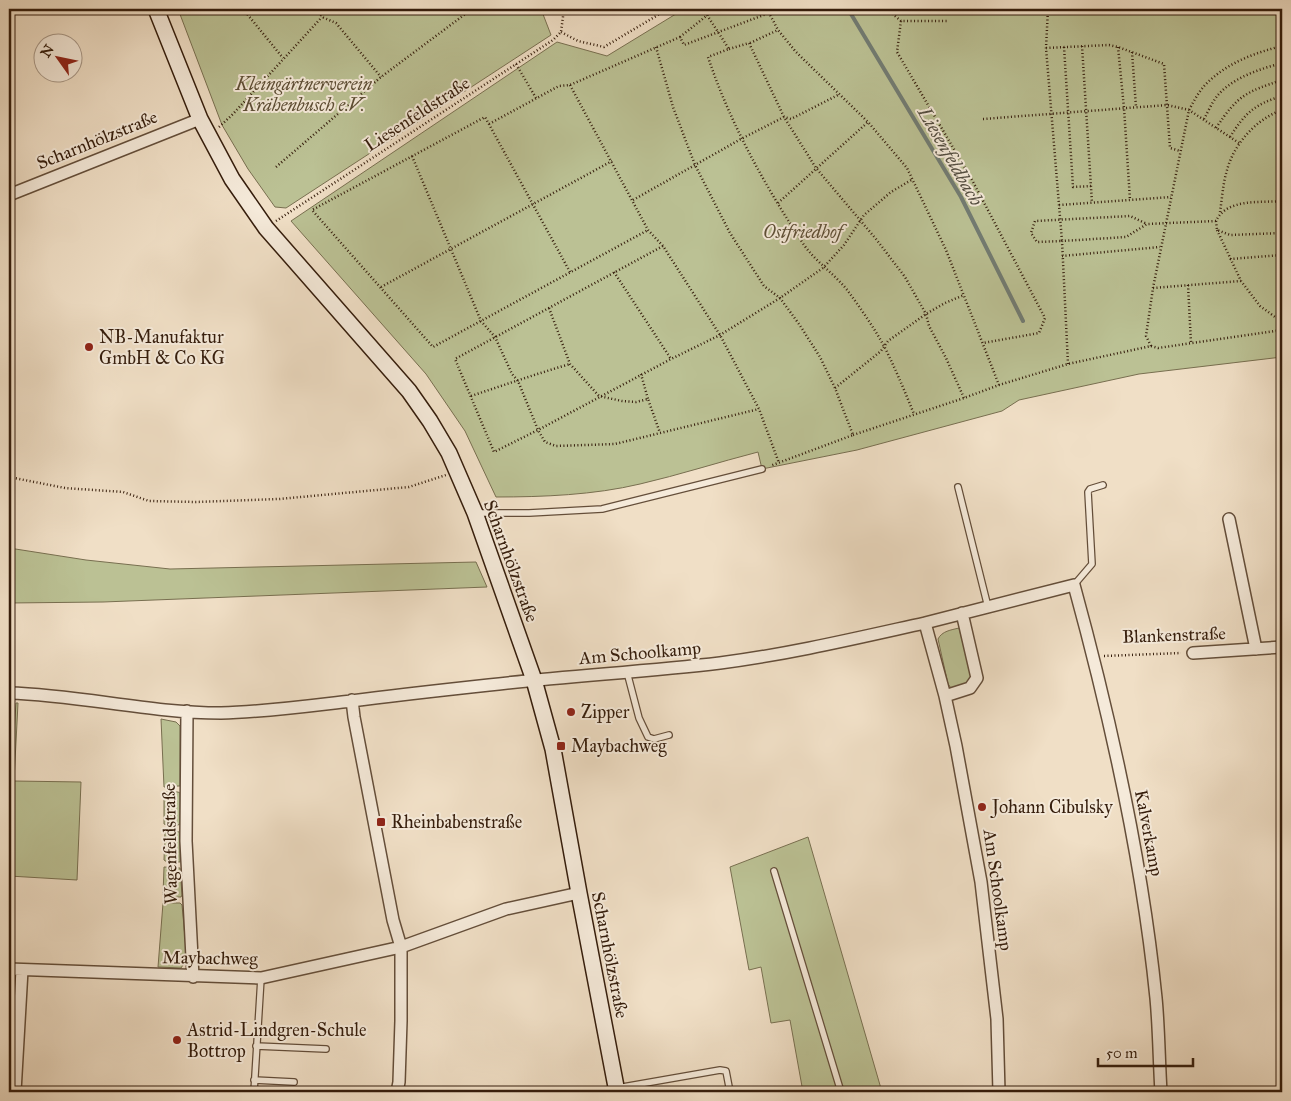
<svg xmlns="http://www.w3.org/2000/svg" width="1291" height="1101" font-family="'IM FELL Great Primer',serif">
<style>
.green{fill:#bbc194;stroke:#786f50}
.lines{fill:none;stroke-linecap:round;stroke-linejoin:round}
.stream{stroke:#727c73;stroke-width:4}
.service-casing{stroke:#644e3a;stroke-width:8}
.minor-casing{stroke:#644e3a;stroke-width:14}
.secondary-casing{stroke:#351d0c;stroke-width:18}
.path{stroke:#351d0c;stroke-width:2.5;stroke-dasharray:1 2.5;stroke-linecap:butt}
.service{stroke:#f5eada;stroke-width:5.5}
.minor{stroke:#f5eada;stroke-width:11}
.secondary{stroke:#f5eada;stroke-width:15}
.poi-dot{fill:#8f2418;stroke:#f5eada;stroke-width:2}
.labels{text-anchor:middle;stroke-width:4;stroke-linejoin:round;paint-order:stroke}
.park-label{font-size:18px;font-style:italic;fill:#5d4e35;stroke:#f5eada}
.street-label{font-size:18px;fill:#351d0c;stroke:#f5eada}
.poi-label{font-size:18px;fill:#351d0c;stroke:#f5eada;text-anchor:start}
.water-label{font-size:19px;font-style:italic;fill:#534d40;stroke:#f5eada}
</style>
<rect width="100%" height="100%" fill="#f0dfc6"/>
<filter id="stains"><feTurbulence type="fractalNoise" baseFrequency=".004" numOctaves="4"/><feColorMatrix values="0 0 0 0 .2 0 0 0 0 .09 0 0 0 0 .02 0 0 0 .5 -.17"/></filter>
<radialGradient id="worn" r=".72"><stop offset=".6" stop-color="#630" stop-opacity="0"/><stop offset="1" stop-color="#630" stop-opacity=".3"/></radialGradient>
<path class="green" d="M178,9H541L551,35L286,208L275,207L248,169L222,125Z
M684,9H1282V357L1139,374L1019,400L1002,411L857,450L762,469L758,452C719,462 679,475 640,484C594,495 543,497 496,497L465,431L426,374L291,221L557,42L607,56Z
M9,548L86,560L170,569L476,562L487,587L103,602L9,603Z
M959,628L971,675L967,684L951,688L948,684L938,639C942,631 951,630 959,628Z
M16,703H18L14,781L81,782L77,880L9,876V780H11Z
M161,719L176,722L180,726V786H178L164,787Z
M164,792H178L180,793V824C175,827 169,826 164,824Z
M168,831L180,832V862H167L164,860L165,832Z
M808,837L882,1092H803L790,1020L771,1023L761,967L749,970L730,867Z
M164,867L180,868L182,895L181,897H166L163,895Z
M163,903H180L182,905L187,959L181,968L158,967Z
M9,980L12,985L9,1050Z"/>
<g class="lines">
<path class="stream" d="M848,9L961,197L1023,321"/>
<g class="service-casing">
<path id="service" d="M958,487L988,607
M477,513H529L602,509L762,469
M1074,585L1092,564L1088,492L1090,489L1103,485
M627,672L639,718L648,737L654,739L669,735
M774,871L841,1092
M256,1046L326,1049
M254,1080L294,1082
M617,1088L720,1070L726,1071L730,1092
M254,1092L261,978"/>
</g>
<g class="minor-casing">
<path id="minor" d="M9,195L200,119
M1229,519L1256,649
M925,623L1074,585C1111,720 1142,858 1156,998C1159,1029 1159,1061 1161,1092
M1193,653L1282,647
M9,693C80,695 150,713 221,713C265,712 308,706 351,701C397,695 443,690 489,685C566,676 643,672 720,663C790,654 857,638 925,623L945,696L956,746L981,882L997,1019L999,1092
M945,696L970,688L977,678L962,613
M352,700L354,717L393,920L401,947V1021L399,1082L397,1092
M187,711L186,841L193,977
M9,969L261,978L401,947L506,909L579,893
M15,1092L22,970"/>
</g>
<g class="secondary-casing">
<path id="secondary" d="M156,9L200,119L232,179L266,228L409,391L430,421L449,453L475,513L534,680L553,749L579,893L617,1092"/>
</g>
<path class="path" d="M243,9L283,58
M317,9L322,17L336,23L381,77
M767,9L778,30L796,52L868,122L907,168L946,250L999,385
M887,9L901,21H948
M1048,9L1046,48L1059,205L1062,241L1037,242L1031,233L1035,221L1130,216L1147,224
M707,15L729,49L708,57C730,123 764,184 802,242C815,262 834,273 848,291C861,309 875,329 885,348C896,370 905,392 914,414
M901,21L897,52L972,180L1045,318L1039,333L983,343
M561,32L578,41L604,47L668,9
M680,37L715,9
M750,43L778,30
M1082,46L1092,203
M656,47L673,107L695,165L730,233L764,286L780,298L799,324L820,357L835,388L853,435L770,466
M1064,47L1073,187L1091,186
M1118,47L1124,108L1130,200
M1046,48L1109,45L1118,47L1164,64L1170,148L1180,151
M729,49L749,43L784,117L816,168L876,239L905,277L926,314L929,326L946,358L964,398
M1132,52L1136,107
M516,64L536,98
M570,85L648,230L663,246L720,335L759,409L779,463
M983,119L1167,105L1189,110L1239,143
M1204,119C1208,112 1212,102 1218,95C1234,77 1260,69 1282,63
M489,124L559,86L570,85L680,37L684,45L769,13
M219,127L233,114L322,17
M1216,128C1238,95 1246,92 1282,80
M1230,137C1245,113 1255,104 1282,96
M412,156L481,321L495,337L512,374L518,381L538,430L545,442L556,446L615,444L759,409
M276,167L381,77L472,9
M633,200L741,139L784,117L791,119L838,95
M778,203L868,122
M1059,205L1171,197
M1220,212C1222,199 1223,183 1227,170C1234,144 1256,119 1282,110
M276,221L553,40L561,32L564,9
M1216,221L1217,230L1230,235L1282,233
M1217,230L1241,281L1260,306L1282,322
M663,246L455,359L494,452L538,430L671,359L720,335L780,298L823,268L844,245L864,215L891,192L913,179
M1062,256L1160,247
M1230,259L1282,255
M570,272L485,117L312,210L433,347L648,230
M614,272L671,359
M1188,285L1191,343
M381,287L612,161
M1153,288L1241,281
M549,308L570,364L599,396L622,401L636,402L648,399L660,433
M1151,346L1146,336L1153,288L1189,110C1194,101 1199,91 1206,84C1227,63 1254,53 1282,46
M1068,364L1062,241L1126,237L1147,224L1216,221C1227,198 1260,203 1282,201
M641,374L648,399
M835,388L881,351L888,341L926,314L945,303L964,295
M471,396C504,385 536,374 570,364
M853,435L964,398L999,385L1068,364L1151,346L1158,348L1282,330
M9,477L65,488L123,492L149,501L196,502L279,499L409,487L446,475
M1104,656L1181,653"/>
<use href="#service" class="service"/>
<use href="#minor" class="minor"/>
<use href="#secondary" class="secondary"/>
</g>
<g class="poi-dot">
<circle cx="89" cy="347" r="5"/>
<circle cx="571" cy="712" r="5"/>
<rect x="556" y="741" width="10" height="10" rx="2.5"/>
<circle cx="982" cy="807" r="5"/>
<rect x="376" y="817" width="10" height="10" rx="2.5"/>
<circle cx="177" cy="1040" r="5"/>
</g>
<g class="labels">
<g class="park-label">
<text x="304" y="90">Kleingärtnerverein<tspan x="304" dy="21">Krähenbusch e.V.</tspan></text>
<text x="803" y="238">Ostfriedhof</text>
</g>
<g class="street-label">
<text transform="translate(417 114) rotate(-33)" y="6">Liesenfeldstraße</text>
<text transform="translate(97 140) rotate(-22)" y="6">Scharnhölzstraße</text>
<text transform="translate(511 561) rotate(70)" y="6">Scharnhölzstraße</text>
<text transform="translate(1174 635) rotate(-2)" y="6">Blankenstraße</text>
<text transform="translate(640 653) rotate(-5)" y="6">Am Schoolkamp</text>
<text transform="translate(1149 833) rotate(79)" y="6">Kalverkamp</text>
<text transform="translate(170 844) rotate(-91)" y="6">Wagenfeldstraße</text>
<text transform="translate(998 890) rotate(82)" y="6">Am Schoolkamp</text>
<text transform="translate(610 955) rotate(79)" y="6">Scharnhölzstraße</text>
<text transform="translate(210 958) rotate(1)" y="6">Maybachweg</text>
</g>
<g class="poi-label">
<text x="99" y="343">NB-Manufaktur<tspan x="99" dy="21">GmbH &amp; Co KG</tspan></text>
<text x="581" y="718">Zipper</text>
<text x="571" y="752">Maybachweg</text>
<text x="992" y="813">Johann Cibulsky</text>
<text x="391" y="828">Rheinbabenstraße</text>
<text x="187" y="1036">Astrid-Lindgren-Schule<tspan x="187" dy="21">Bottrop</tspan></text>
</g>
<g class="water-label">
<text transform="translate(951 156) rotate(60)" y="7">Liesenfeldbach</text>
</g>
</g>
<rect width="1291" height="1101" fill="none" stroke="#f0dfc6" stroke-width="30"/>
<rect x="10" y="10" width="1271" height="1081" fill="none" stroke="#351d0c" stroke-width="2.5"/>
<rect x="15" y="15" width="1261" height="1071" fill="none" stroke="#351d0c"/>
<g transform="translate(58 58) rotate(303)"><circle r="24" fill="#f5eada" stroke="#a89888"/>
<path d="M0-4L9 19L0 12L-9 19Z" fill="#8f2418"/>
<text y="-8" font-size="14" font-weight="bold" text-anchor="middle" fill="#351d0c">N</text>
</g>
<path d="M1098 1058v8h95v-8" fill="none" stroke="#351d0c" stroke-width="2.5"/>
<text x="1106" y="1058" font-size="15" fill="#351d0c" stroke="#f5eada" stroke-width="4" paint-order="stroke">50 m</text>
<rect width="100%" height="100%" filter="url(#stains)"/>
<rect width="100%" height="100%" fill="url(#worn)"/>
</svg>
